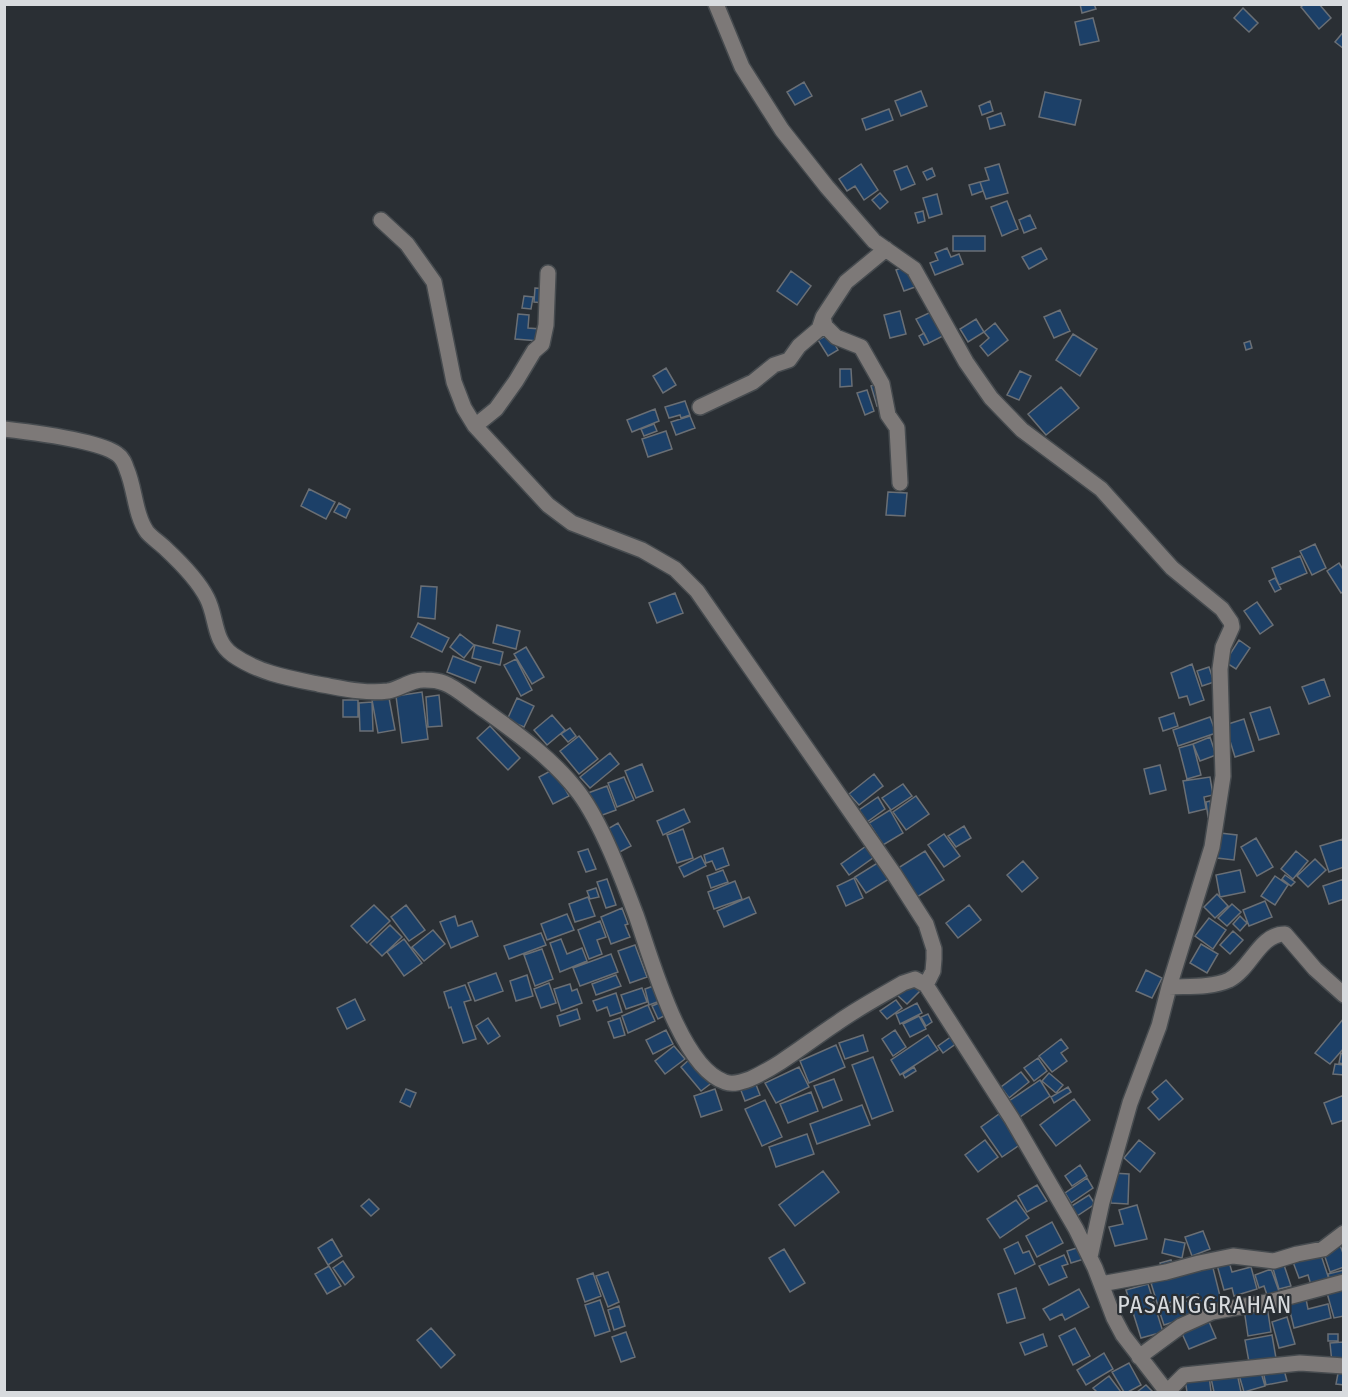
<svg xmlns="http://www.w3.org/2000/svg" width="1348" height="1397" font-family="'Fira Sans Condensed',sans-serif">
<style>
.building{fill:#1c4068;stroke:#6a6f75;stroke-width:1.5}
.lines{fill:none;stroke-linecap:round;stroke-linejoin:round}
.minor-casing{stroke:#464b4f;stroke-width:18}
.minor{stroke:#7d7978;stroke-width:15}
.labels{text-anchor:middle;stroke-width:4.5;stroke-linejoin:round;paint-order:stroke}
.quarter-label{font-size:24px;letter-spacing:1.5px;fill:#d8dbde;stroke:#2a2f34}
</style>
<rect width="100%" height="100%" fill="#2a2f34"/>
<path class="building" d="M1080,4H1094L1096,9L1082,13Z
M1304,4H1319L1331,18L1319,29L1301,7Z
M1243,8L1258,23L1249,32L1234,18Z
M1093,18L1099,41L1080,45L1075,22Z
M1344,31V49L1335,42Z
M804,82L812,96L795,105L787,92Z
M921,91L927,106L901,116L895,101Z
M1045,92L1081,100L1075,125L1039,117Z
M990,101L993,111L982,115L979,106Z
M889,109L893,120L866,130L862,119Z
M1001,113L1005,125L990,129L987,118Z
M861,164L878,190L864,200L855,186L847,191L839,179Z
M999,164L1008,193L986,199L980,182L989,180L985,168Z
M907,166L915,184L901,190L894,171Z
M932,168L935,176L927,180L923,172Z
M980,182L983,191L972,195L969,185Z
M880,193L888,202L880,209L872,200Z
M937,194L942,214L929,218L923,198Z
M1007,201L1018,229L1002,236L991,207Z
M923,211L925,221L918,223L915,213Z
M1030,215L1036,228L1024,233L1019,220Z
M953,236H985V251H953Z
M947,248L951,257L959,254L963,264L935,275L930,263L938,260L935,253Z
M1041,248L1047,259L1029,269L1022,257Z
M906,266L915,287L904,291L896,270Z
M791,271L811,286L797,305L777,291Z
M535,288L546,289L544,303L534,302Z
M524,296L533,297L531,309L522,308Z
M1060,310L1070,331L1054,338L1044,317Z
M900,311L906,334L890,338L884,315Z
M931,312L943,336L929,343L916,319Z
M518,314L529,315L528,328L541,329L539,341L515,339Z
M976,319L984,332L968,342L960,329Z
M995,323L1008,340L988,356L980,346L989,338L984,332Z
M924,333L929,343L924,345L919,336Z
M829,334L838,350L828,356L818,340Z
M1073,334L1097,349L1080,376L1056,360Z
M1250,341L1252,348L1246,350L1244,343Z
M666,368L676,385L663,393L653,376Z
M840,369H851L852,386L840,387Z
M1020,371L1031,376L1019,400L1007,395Z
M879,383L885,403L877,406L871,386Z
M1061,387L1079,408L1046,435L1028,414Z
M867,390L874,411L865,415L857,393Z
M685,401L690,415L681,418L680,415L669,418L665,407Z
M655,409L659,421L632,432L627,420Z
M690,416L695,428L676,435L671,422Z
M654,424L657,431L644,436L641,429Z
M666,431L672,449L648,457L642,439Z
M309,489L335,502L326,519L301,506Z
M888,492L907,493L905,516L886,515Z
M339,503L350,509L346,518L334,512Z
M1315,544L1326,568L1312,575L1300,551Z
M1300,556L1307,573L1279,585L1272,568Z
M1339,563L1344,571V591L1341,593L1327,571Z
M1275,578L1281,589L1275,592L1269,581Z
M421,586L437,587L435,619L418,617Z
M675,593L683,613L657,623L649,603Z
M1257,602L1273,625L1260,634L1244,611Z
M418,623L449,638L442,652L411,637Z
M497,625L520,631L516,649L493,643Z
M460,634L474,645L464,658L450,647Z
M1239,640L1250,648L1236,669L1225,662Z
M475,645L503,652L500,665L472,658Z
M526,647L544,677L532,684L514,654Z
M453,656L481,667L475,683L447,672Z
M516,659L532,690L521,696L504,665Z
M1192,664L1204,700L1190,705L1187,696L1179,698L1171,673Z
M1209,667L1214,682L1202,686L1197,671Z
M1324,679L1330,696L1309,704L1302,687Z
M422,692L428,739L402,743L396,696Z
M439,695L442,726L428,727L426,697Z
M389,698L395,730L378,733L372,700Z
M517,698L534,706L524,727L507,720Z
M343,700H358V717H343Z
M372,702L373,731H360L359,703Z
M1270,707L1279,734L1259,740L1250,713Z
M1174,713L1178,726L1163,731L1159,718Z
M552,715L565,730L547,745L534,730Z
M1210,717L1216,733L1178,746L1173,730Z
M1244,719L1254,751L1235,757L1225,725Z
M490,726L520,758L508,770L477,738Z
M570,728L576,736L568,742L561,734Z
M579,736L598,759L579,774L560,751Z
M1210,737L1216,755L1200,761L1193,744Z
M1193,744L1201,775L1187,779L1179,748Z
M610,753L619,764L590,788L580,777Z
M642,764L653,791L636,798L625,771Z
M1160,765L1166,790L1150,794L1144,769Z
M554,769L569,796L553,804L539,777Z
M874,774L883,786L859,805L849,794Z
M624,777L634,800L617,807L608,783Z
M1210,777L1213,795L1204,797L1206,809L1189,813L1183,781Z
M903,784L912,796L891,810L882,798Z
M607,786L616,810L597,817L588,793Z
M916,796L929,814L906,830L893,812Z
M878,797L885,809L867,822L859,810Z
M1210,801L1212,816L1208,817L1206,802Z
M684,809L690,822L663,835L657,821Z
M890,810L903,833L883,845L869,823Z
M618,823L631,846L616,854L604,831Z
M964,826L971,838L956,847L948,836Z
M683,829L693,858L677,863L667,835Z
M1220,833L1237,835L1234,860L1217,858Z
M944,834L960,856L944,867L928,845Z
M1256,838L1273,867L1257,876L1241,847Z
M1343,839L1344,867L1329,872L1320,846Z
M869,844L877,855L849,875L841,864Z
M723,848L729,865L716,870L712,861L706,863L704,855Z
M588,849L596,869L586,872L578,852Z
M925,851L944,880L914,899L895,870Z
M1296,851L1308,861L1293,879L1281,869Z
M701,856L706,866L684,877L679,867Z
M1315,859L1326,870L1308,887L1297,876Z
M1023,861L1038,878L1022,892L1007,875Z
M879,862L889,879L866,893L855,877Z
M723,870L728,882L711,888L707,876Z
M1240,870L1245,892L1220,897L1216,875Z
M1285,875L1295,882L1291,886L1282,879Z
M1275,876L1288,885L1275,905L1261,896Z
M854,878L863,898L846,906L837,886Z
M607,879L616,905L606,908L597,882Z
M1344,879V899L1329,904L1323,886Z
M735,881L742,899L714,909L708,892Z
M596,888L599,897L590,899L587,891Z
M1217,894L1228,906L1215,918L1204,907Z
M588,897L595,916L575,922L569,904Z
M749,897L756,913L724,927L717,911Z
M1265,901L1272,917L1249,926L1243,910Z
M1232,904L1241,912L1227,926L1218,918Z
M374,905L390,921L367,943L351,926Z
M406,905L425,930L409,941L391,917Z
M969,905L981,920L958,938L946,923Z
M622,908L628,924L625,925L630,937L611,944L601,917Z
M567,914L574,930L547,940L541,924Z
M455,916L458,926L472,921L478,936L451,948L440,922Z
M1240,916L1247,923L1240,931L1233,924Z
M1209,918L1226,930L1213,949L1195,936Z
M600,921L606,937L597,940L602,954L589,959L578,930Z
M390,925L402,937L382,956L370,944Z
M433,930L445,944L424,961L412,947Z
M1233,931L1243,940L1230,954L1220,945Z
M541,933L546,945L509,959L504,946Z
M404,939L422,963L404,976L387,952Z
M561,939L567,954L582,948L587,961L560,972L550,943Z
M1201,944L1218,954L1207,973L1190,963Z
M635,945L647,977L630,983L618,951Z
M542,949L553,979L535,986L524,955Z
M611,954L618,972L580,986L573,968Z
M1146,970L1162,978L1152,998L1136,991Z
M496,973L503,991L475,1001L468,983Z
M527,975L533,996L516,1001L510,981Z
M616,975L621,986L596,995L592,984Z
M911,981L921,990L907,1004L897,995Z
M549,983L556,1003L541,1008L534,989Z
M570,984L572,991L577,989L582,1003L561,1011L554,989Z
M465,985L471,1000L464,1002L476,1039L463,1043L451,1007L449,1008L444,992Z
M656,985L660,1001L649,1005L645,989Z
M642,988L647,1002L626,1009L621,995Z
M616,993L622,1012L610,1016L607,1007L597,1011L593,1001Z
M355,999L365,1020L347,1029L337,1008Z
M896,1000L902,1008L887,1019L880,1011Z
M659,1003L666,1015L658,1019L652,1006Z
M917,1003L922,1013L900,1024L896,1014Z
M648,1005L655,1021L628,1033L622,1016Z
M577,1009L580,1019L560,1026L557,1016Z
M928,1014L932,1022L926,1026L921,1017Z
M919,1016L926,1029L910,1037L903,1024Z
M488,1018L500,1036L488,1044L476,1026Z
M620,1018L625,1035L614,1038L608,1022Z
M1344,1018V1048L1330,1064L1315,1053Z
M666,1030L673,1044L653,1054L646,1040Z
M895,1030L906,1047L893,1056L882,1039Z
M863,1035L868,1051L845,1059L839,1043Z
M928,1035L938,1050L900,1075L891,1060Z
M952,1036L957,1043L943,1053L938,1046Z
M1061,1039L1068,1048L1061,1053L1067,1061L1052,1072L1039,1056Z
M836,1045L845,1067L809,1083L800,1061Z
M674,1046L685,1059L665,1074L655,1061Z
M1341,1053L1344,1054V1064L1339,1063Z
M692,1057L713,1082L701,1091L681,1067Z
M873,1057L893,1111L872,1119L852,1065Z
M1038,1058L1047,1071L1034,1081L1024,1068Z
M1335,1064L1344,1065V1075L1333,1074Z
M799,1067L809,1087L776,1103L765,1083Z
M914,1067L916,1071L905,1078L903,1074Z
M1021,1072L1029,1082L1009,1098L1001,1087Z
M1049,1073L1063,1085L1056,1093L1042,1081Z
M834,1079L842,1100L823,1108L814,1086Z
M1040,1080L1050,1096L1020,1117L1009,1101Z
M1166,1080L1183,1099L1159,1120L1148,1108L1158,1099L1152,1092Z
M755,1082L760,1095L745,1101L740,1088Z
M1068,1087L1071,1092L1054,1103L1051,1097Z
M406,1089L416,1093L410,1107L400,1102Z
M715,1089L722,1110L701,1117L694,1096Z
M811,1092L818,1111L788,1123L780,1104Z
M1344,1095V1120L1332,1124L1324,1103Z
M1074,1099L1090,1120L1056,1146L1040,1125Z
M765,1100L782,1137L762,1146L745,1109Z
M862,1105L870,1125L817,1144L810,1124Z
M999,1114L1021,1144L1002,1157L981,1127Z
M807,1134L814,1154L776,1167L769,1147Z
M985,1140L998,1157L978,1172L965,1155Z
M1139,1140L1155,1153L1140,1172L1124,1158Z
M1080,1165L1087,1176L1072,1186L1065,1176Z
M823,1171L839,1192L795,1226L779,1205Z
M1112,1173L1129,1174L1128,1204L1111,1203Z
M1087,1178L1093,1188L1071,1203L1065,1193Z
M1037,1185L1047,1201L1027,1212L1018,1196Z
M1089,1195L1095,1204L1077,1216L1070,1207Z
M369,1199L379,1209L371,1216L361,1206Z
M1016,1200L1029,1218L1000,1238L987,1219Z
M1137,1205L1147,1239L1115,1246L1109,1227L1123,1224L1119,1210Z
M1052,1222L1063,1243L1037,1257L1026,1236Z
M1203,1231L1210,1249L1192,1256L1185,1237Z
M332,1239L342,1256L328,1265L318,1248Z
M1165,1239L1185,1243L1182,1258L1162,1253Z
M1018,1242L1023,1253L1029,1251L1035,1264L1015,1274L1004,1249Z
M1340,1245L1344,1256V1267L1330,1272L1323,1251Z
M1080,1247L1084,1259L1071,1263L1067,1251Z
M784,1249L805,1283L790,1292L769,1258Z
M1320,1252L1329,1279L1311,1285L1308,1275L1299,1278L1293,1262Z
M1064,1255L1068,1264L1062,1266L1067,1277L1049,1285L1039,1266Z
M1171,1260L1173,1266L1162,1270L1160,1263Z
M343,1261L354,1277L345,1285L333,1268Z
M1229,1262L1232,1272L1251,1267L1257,1289L1234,1296L1232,1288L1224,1290L1217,1265Z
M1283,1262L1291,1286L1279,1289L1272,1265Z
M1212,1264L1222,1304L1202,1309L1198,1294L1158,1306L1151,1283Z
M329,1266L341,1286L327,1294L315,1274Z
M1271,1269L1280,1294L1268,1298L1264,1286L1259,1288L1255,1275Z
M1344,1270V1278L1330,1282L1328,1274Z
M608,1272L619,1302L608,1307L596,1276Z
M593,1273L601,1296L585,1302L577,1279Z
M1148,1284L1163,1332L1141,1338L1126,1290Z
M1016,1288L1025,1318L1007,1323L998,1294Z
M1344,1288V1316L1334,1318L1327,1293Z
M1079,1289L1089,1307L1065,1320L1062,1314L1050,1320L1043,1309Z
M1194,1299L1199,1314L1164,1325L1159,1310Z
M1306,1299L1308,1309L1328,1304L1331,1318L1294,1328L1288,1303Z
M600,1300L610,1331L595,1336L585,1305Z
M619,1306L625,1326L614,1330L608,1310Z
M1267,1306L1271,1332L1248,1336L1244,1309Z
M1207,1317L1216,1338L1189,1349L1180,1329Z
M1287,1317L1295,1344L1279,1348L1272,1322Z
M431,1328L455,1355L441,1368L417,1340Z
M1075,1328L1090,1356L1073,1365L1059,1336Z
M626,1332L635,1357L621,1362L612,1337Z
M1043,1334L1047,1346L1025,1355L1020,1343Z
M1328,1334H1338V1341H1328Z
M1272,1335L1276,1358L1249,1362L1245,1340Z
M1344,1342V1362L1332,1363L1330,1343Z
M1104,1353L1113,1369L1086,1385L1077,1370Z
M1129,1363L1141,1385L1128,1392H1124L1112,1372Z
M1283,1366L1287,1381L1266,1385L1263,1371Z
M1339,1368L1344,1369V1385L1336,1384Z
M1260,1369L1265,1386L1244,1392L1239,1375Z
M1237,1373L1241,1392H1214L1211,1378Z
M1209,1375L1211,1392H1187L1185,1379Z
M1109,1376L1121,1392H1097L1093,1388Z
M1146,1385L1153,1392H1137Z"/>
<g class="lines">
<g class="minor-casing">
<path id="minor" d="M716,4L742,67L782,130L827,187L874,241L914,269L966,362L991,398L1022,430L1101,489L1172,568L1222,609L1231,622L1232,627L1223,647L1220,669L1223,776L1212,847L1169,987L1159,1026L1130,1103L1102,1202L1090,1257
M381,220L407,244L434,282L454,382L464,408L475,426L548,505L572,523L642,550L675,569L697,591L894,874L926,924L934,949V959L933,971L926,985
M886,249L846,282L823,317L825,326L836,337L861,347L882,384L888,415L897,428L900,483
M700,407L753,382L774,365L789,360L799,346L819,329L823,317
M475,426L496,409L516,381L534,351L542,344L546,325L548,273
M4,429C30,432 98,440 117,454C123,458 125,464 127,470C135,489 135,515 147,532C152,538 160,543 166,549C181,563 198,580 207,598C217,617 213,641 233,655C259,673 288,678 318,684C341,688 364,694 388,691C400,689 412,679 425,680C430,680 439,681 444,683C455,687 466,697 476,704C512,730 552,757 579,793C602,824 622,878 636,915C651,957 680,1067 725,1082C733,1085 742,1082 750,1079C781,1065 808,1042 837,1023C858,1008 881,996 903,983L915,979L926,985L1012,1119L1076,1229L1095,1268L1114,1318L1123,1335L1167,1392
M1169,987C1188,986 1211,988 1229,980C1251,969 1259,934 1285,934L1315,969L1344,995
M1101,1284L1166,1272L1199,1263L1233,1256L1274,1261L1297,1254L1323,1249L1344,1233
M1139,1357L1181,1326L1212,1312L1273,1301L1344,1282
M1167,1392L1184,1375L1300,1363L1344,1366"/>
</g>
<use href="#minor" class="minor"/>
</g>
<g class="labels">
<g class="quarter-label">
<text x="1205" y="1313">PASANGGRAHAN</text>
</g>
</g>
<rect width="1348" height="1397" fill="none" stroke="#d8dbde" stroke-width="12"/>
</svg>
